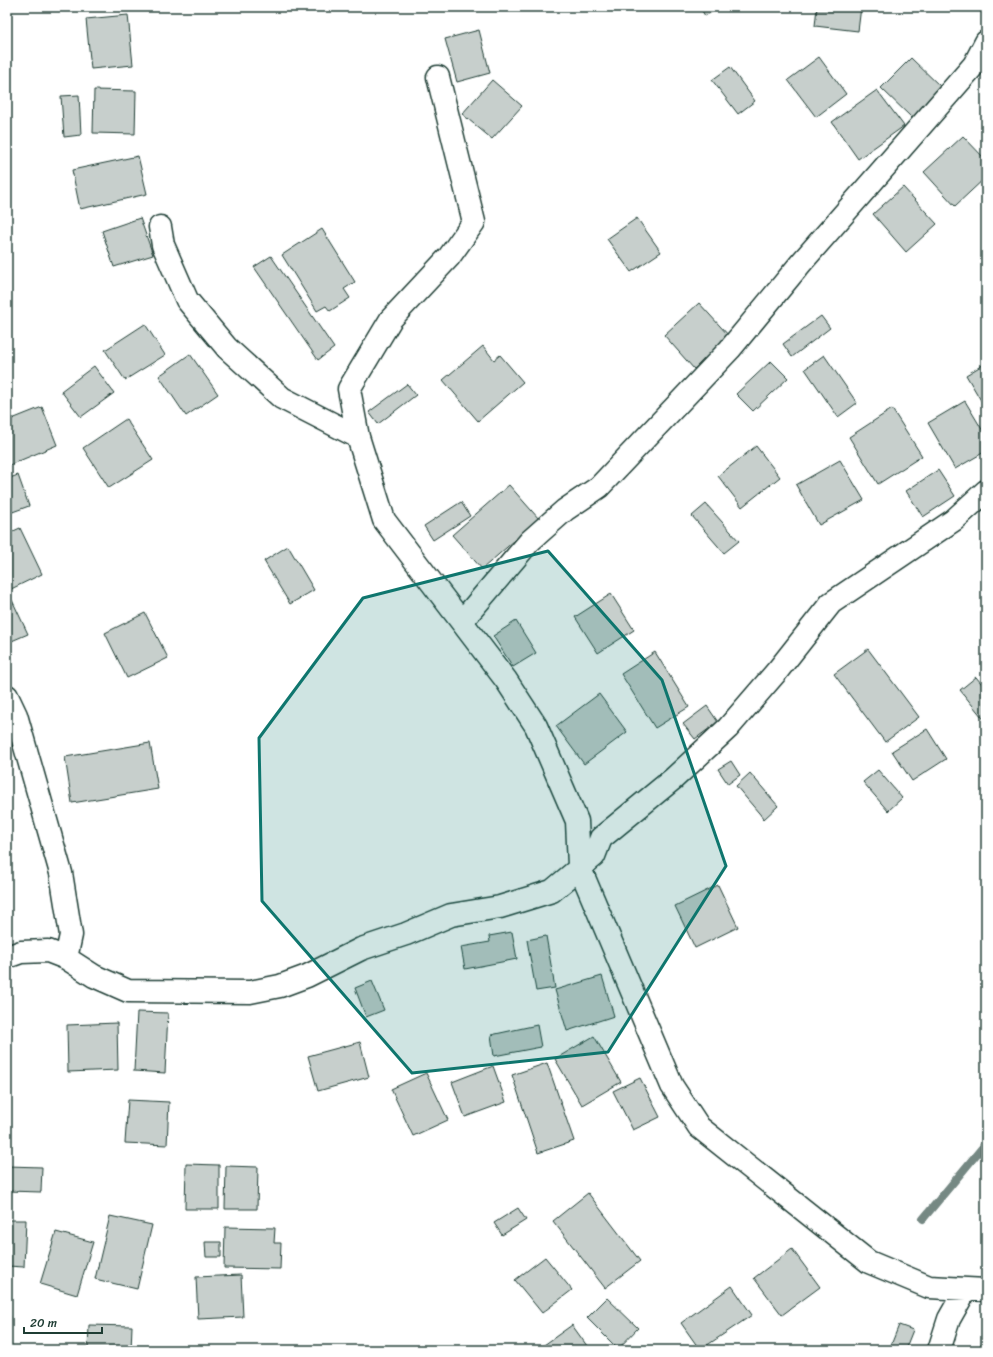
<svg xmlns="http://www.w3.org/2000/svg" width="993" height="1357" font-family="Sriracha,sans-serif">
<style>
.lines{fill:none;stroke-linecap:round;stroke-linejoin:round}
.stream{stroke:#758883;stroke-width:8}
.building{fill:#c7cfcc;stroke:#1f3d34}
.street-casing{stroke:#1f3d34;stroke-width:25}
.street{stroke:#fff;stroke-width:22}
.marked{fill:#0f766e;fill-opacity:0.2;stroke:#0f766e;stroke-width:3;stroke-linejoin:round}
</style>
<rect width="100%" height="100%" fill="#fff"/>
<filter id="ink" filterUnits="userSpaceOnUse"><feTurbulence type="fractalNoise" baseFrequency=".025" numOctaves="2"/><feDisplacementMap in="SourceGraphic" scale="8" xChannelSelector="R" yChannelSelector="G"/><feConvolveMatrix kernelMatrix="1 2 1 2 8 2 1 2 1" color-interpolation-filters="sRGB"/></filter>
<g filter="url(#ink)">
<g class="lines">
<path class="stream" d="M923,1219L986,1143"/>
</g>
<path class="building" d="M700,7H720L705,16Z
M817,7H861L858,31L815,26Z
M128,15L133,65L91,69L86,19Z
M479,30L490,73L457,82L445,39Z
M819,57L846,94L816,117L788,80Z
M911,58L942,88L912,118L881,88Z
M730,67L755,101L738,114L712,80Z
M492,80L522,106L492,139L462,114Z
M94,90L136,91L135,134L93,133Z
M877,90L904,126L858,159L832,122Z
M79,95L81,135L64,137L61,96Z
M963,136L986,160V177L955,206L924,172Z
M138,156L147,194L80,209L72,170Z
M903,187L937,224L906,252L873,214Z
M140,218L153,255L114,267L102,231Z
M637,218L661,252L631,272L607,239Z
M322,229L355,282L344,289L350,298L330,311L326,306L317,311L282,255Z
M271,256L334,348L318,360L254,267Z
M699,303L730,337L694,369L664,335Z
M821,316L830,328L792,357L783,344Z
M145,324L165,355L125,380L105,350Z
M483,346L494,360L500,355L523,382L478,421L443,380Z
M190,354L218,394L186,416L159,376Z
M824,355L857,403L838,417L805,369Z
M771,361L788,378L753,411L736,394Z
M986,363V409L966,375Z
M94,366L114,393L81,417L61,391Z
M407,384L416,395L378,424L369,412Z
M965,401L986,436V451L955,469L928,423Z
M42,407L57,445L7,466V421Z
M892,409L922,456L878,484L849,437Z
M126,419L153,460L109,488L83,448Z
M756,446L780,477L742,507L718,476Z
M840,460L864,500L819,525L796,485Z
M938,470L955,496L923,517L906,491Z
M18,475L29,506L7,514V479Z
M509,485L539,519L482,569L452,535Z
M461,502L470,516L433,540L424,526Z
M706,504L739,541L724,553L692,516Z
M20,528L42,574L7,591V534Z
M288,546L314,590L290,604L264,561Z
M611,594L634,630L598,653L575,617Z
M12,600L28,634L7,643V602Z
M145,613L168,658L127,678L105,633Z
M516,621L536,653L513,667L493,636Z
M868,649L919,717L885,742L834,674Z
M655,652L689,707L655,728L621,674Z
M976,677L986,689V722L960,690Z
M599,694L627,732L584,764L556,726Z
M707,706L718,722L695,739L683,724Z
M927,729L946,759L912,781L892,751Z
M150,743L158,789L72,803L65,757Z
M731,761L740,775L728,784L718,769Z
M878,770L902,798L888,811L863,782Z
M750,773L778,806L764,819L736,786Z
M7,801L11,816L7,817Z
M718,885L738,927L695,948L675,906Z
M512,932L517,959L465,969L461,947L490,942L489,936Z
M546,936L555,988L536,991L527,940Z
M602,976L614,1016L567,1031L555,990Z
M372,981L384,1010L366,1017L355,988Z
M137,1012L168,1013L165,1073L134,1071Z
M117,1023L118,1070L68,1072L67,1025Z
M537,1025L541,1047L494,1056L491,1035Z
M594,1036L621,1082L582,1105L555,1059Z
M360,1042L369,1077L318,1091L308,1056Z
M547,1063L574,1141L538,1153L512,1075Z
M493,1066L506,1102L465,1117L452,1082Z
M426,1073L448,1120L413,1136L391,1089Z
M640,1078L660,1117L633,1130L613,1091Z
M128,1100L169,1102L167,1145L125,1143Z
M186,1164L219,1165V1209H185Z
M7,1166L42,1167L41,1192L7,1191Z
M226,1166L258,1167L257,1209H225Z
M588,1193L640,1261L605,1288L553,1221Z
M518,1208L526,1220L502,1235L494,1223Z
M110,1216L152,1225L137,1289L95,1279Z
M7,1220H26L24,1267L7,1266Z
M225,1227L275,1228L274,1243H281L280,1269L224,1268Z
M56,1232L93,1242L77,1295L40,1284Z
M205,1242H221V1257H206Z
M792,1249L820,1287L782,1315L754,1278Z
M545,1257L572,1290L542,1313L515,1280Z
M241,1275L243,1317L198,1319L196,1277Z
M732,1286L752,1315L700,1350L681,1323Z
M607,1298L638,1328L618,1349L587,1318Z
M7,1316H10L9,1336H7Z
M89,1325L132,1326L131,1350H88Z
M572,1325L590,1350H537Z
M899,1325L913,1330L905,1350H889Z
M144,1347L162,1349V1350H144Z"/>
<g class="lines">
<g class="street-casing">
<path id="street" d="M438,77L474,222L449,257L391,319L349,389L358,437L384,520L506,680L536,726L577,821L579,866L672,1086L699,1127L869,1262L929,1287L986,1290
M160,227L163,245L187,300L227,348L282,398L358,437
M462,621L530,541L565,510L599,487L730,349L801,263L974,65L986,42
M7,696L16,715L61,873L71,935L66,958
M7,957L21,952L48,951L66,958L94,976L128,991L250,992L280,986L307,976L361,949L406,934L451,915L500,907L552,891L594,856L601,838L673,779L728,728L778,670L831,603L954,520L986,491
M939,1350L949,1319L966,1289"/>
</g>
<use href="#street" class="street"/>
</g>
</g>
<path class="marked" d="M548,551L662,680L726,866L608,1052L412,1073L262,901L259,738L363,598Z"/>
<rect width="993" height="1357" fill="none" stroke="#fff" stroke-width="24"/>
<rect x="12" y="12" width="969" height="1333" fill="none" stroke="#1f3d34" stroke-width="1.5" filter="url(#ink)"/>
<path d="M24 1327v6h78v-6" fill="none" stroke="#1f3d34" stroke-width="2"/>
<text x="30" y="1327" font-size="12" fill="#1f3d34" stroke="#ffffff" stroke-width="3" paint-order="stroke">20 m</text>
</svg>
